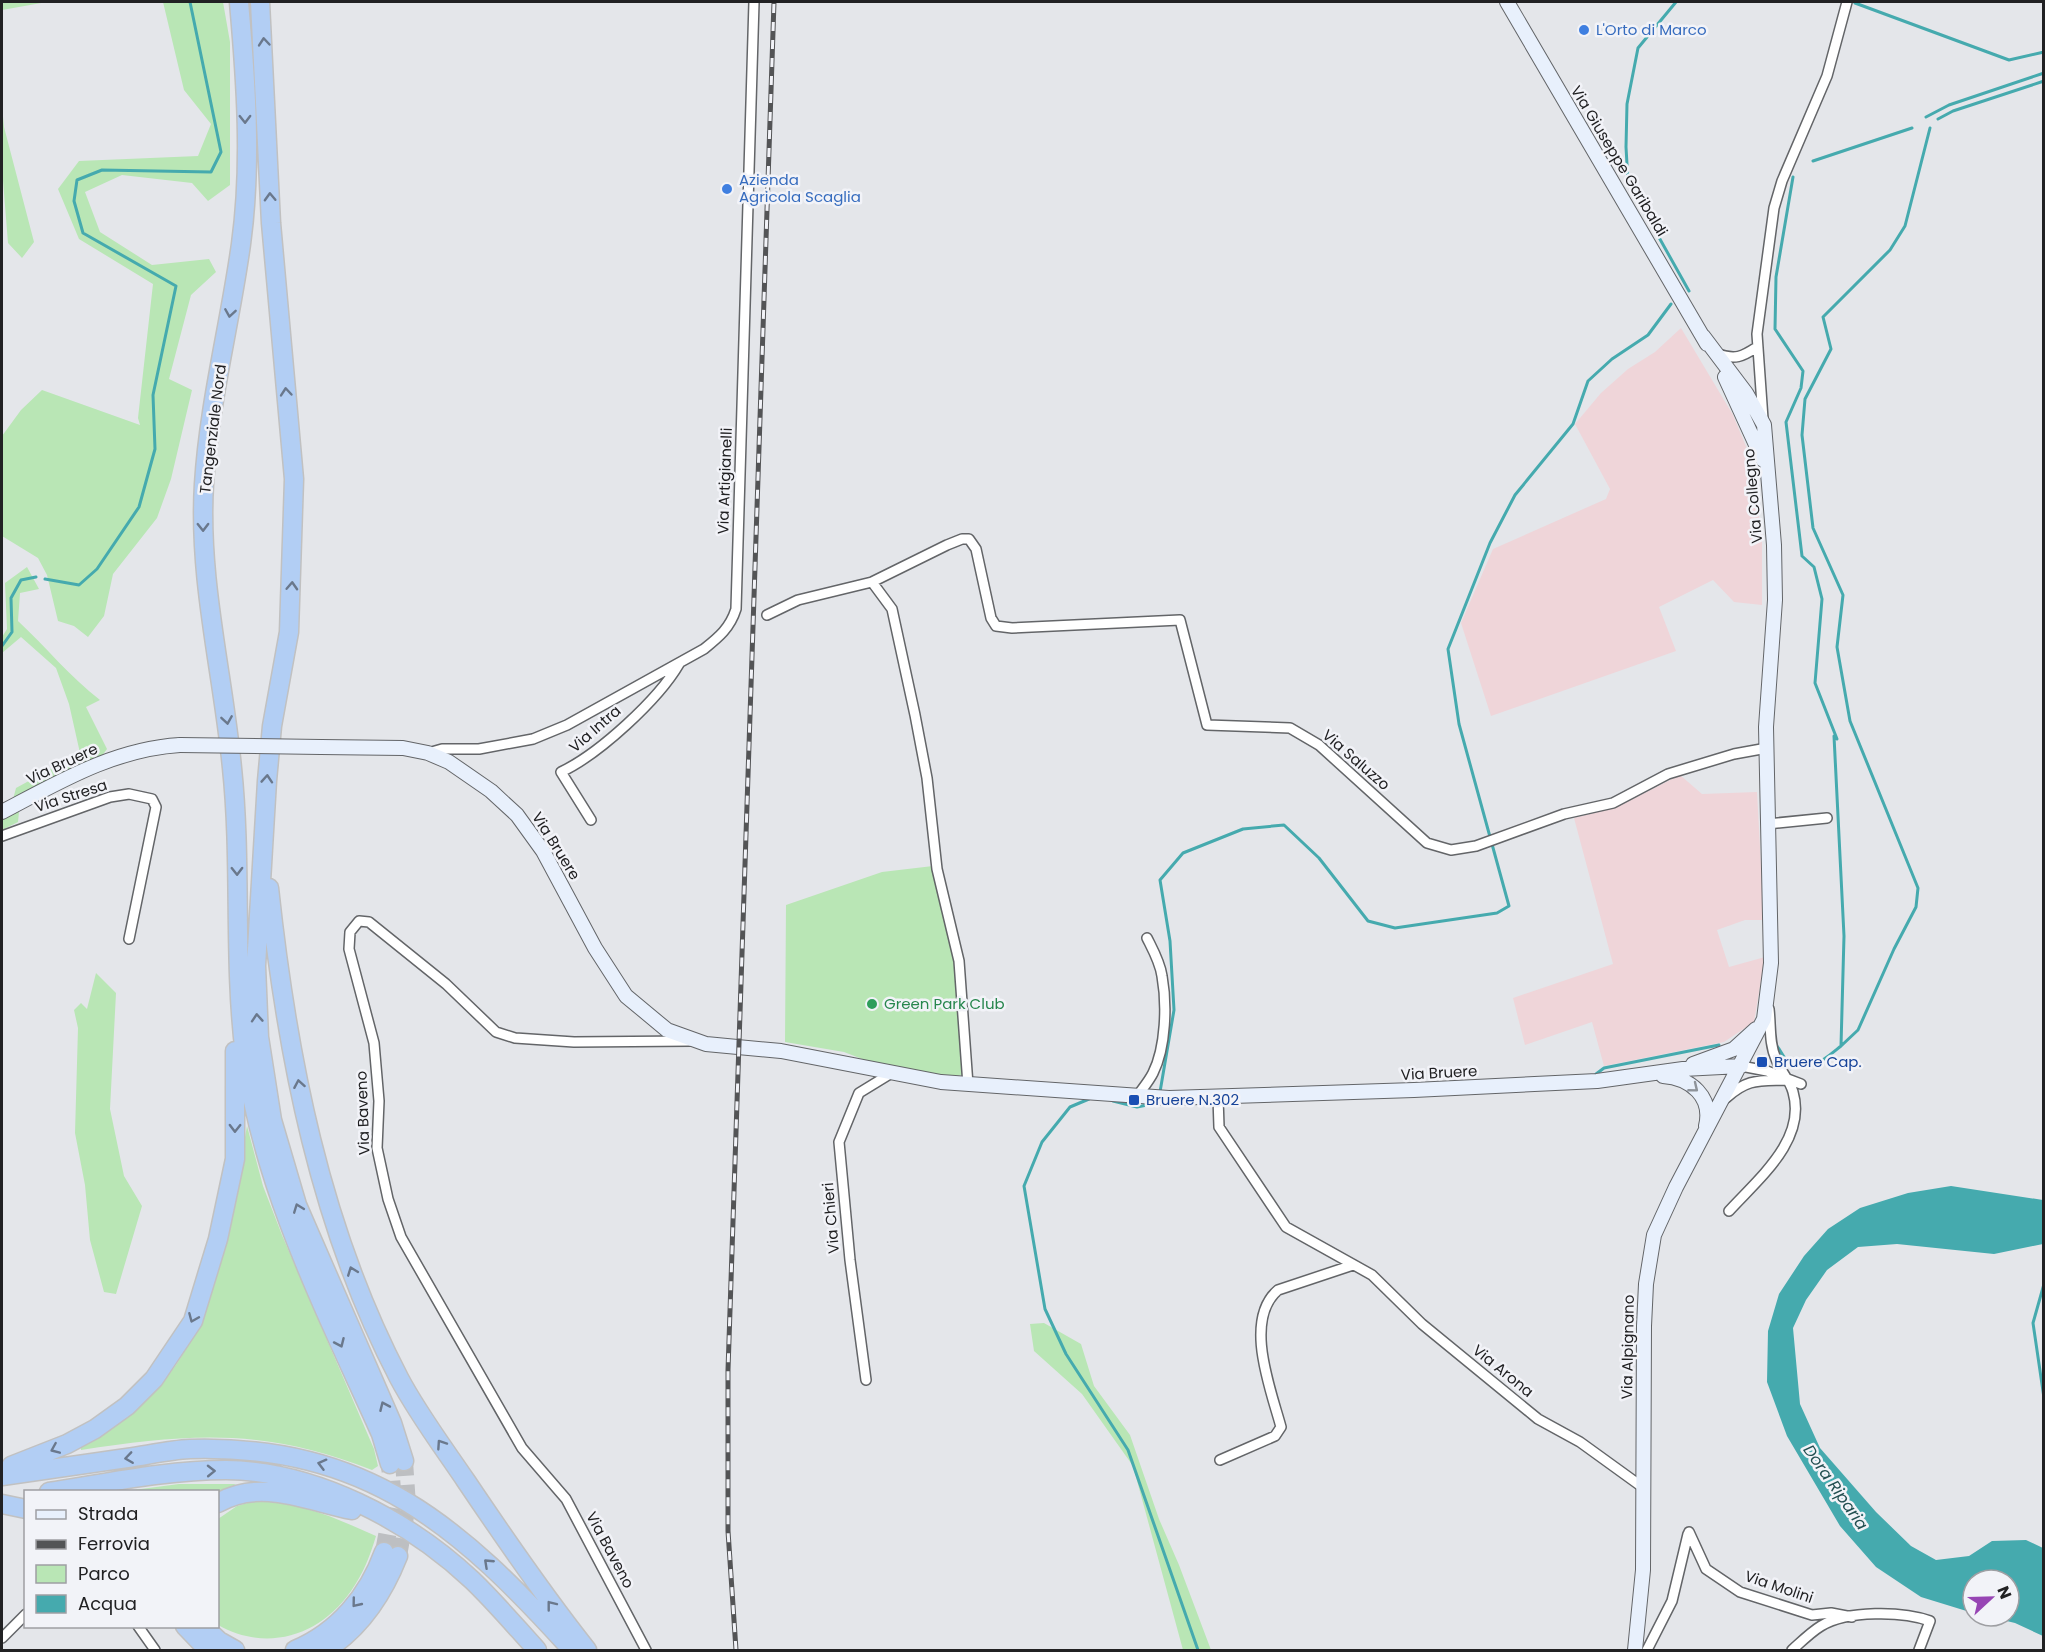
<svg xmlns="http://www.w3.org/2000/svg" width="2045" height="1652" font-family="Poppins,sans-serif">
<style>
.industrial{fill:#efd5d9}
.green{fill:#b9e6b5}
.water{fill:#45aaae}
.lines{fill:none;stroke-linecap:round;stroke-linejoin:round}
.stream{stroke:#45aaae;stroke-width:3}
.highway-tunnel{stroke:#bdbfc2;stroke-width:18;stroke-dasharray:18 9;stroke-linecap:butt}
.street-casing{stroke:#636568;stroke-width:12}
.secondary-casing{stroke:#636568;stroke-width:16}
.highway-casing{stroke:#c1c1c1;stroke-width:21}
.street{stroke:#fff;stroke-width:9}
.secondary{stroke:#e8f0fc;stroke-width:14}
.highway{stroke:#b2cef4;stroke-width:18}
.rail-casing{stroke:#535456;stroke-width:5}
.rail{stroke:#f2f3f8;stroke-width:3;stroke-dasharray:9;stroke-linecap:butt}
.secondary-bridge-casing{stroke:#636568;stroke-width:16;stroke-linecap:butt}
.secondary-bridge{stroke:#e8f0fc;stroke-width:14}
.oneway{stroke:#6a788c}
.oneway2{stroke:#8e939a}
.shop-dot{fill:#3f7fe0;stroke:#f2f3f8;stroke-width:2}
.leisure-dot{fill:#2e9e5b;stroke:#f2f3f8;stroke-width:2}
.transit-dot{fill:#1a4fb4;stroke:#f2f3f8;stroke-width:2}
.labels{text-anchor:middle;stroke-width:5;stroke-linejoin:round;paint-order:stroke}
.shop-label{font-size:15px;fill:#366cbe;stroke:#f2f3f8;text-anchor:start}
.street-label{font-size:15px;fill:#212123;stroke:#f2f3f8}
.leisure-label{font-size:15px;fill:#27864d;stroke:#f2f3f8;text-anchor:start}
.transit-label{font-size:15px;fill:#164399;stroke:#f2f3f8;text-anchor:start}
.water-label{font-size:16px;font-style:italic;fill:#224f51;stroke:#f2f3f8}
</style>
<rect width="100%" height="100%" fill="#e4e6ea"/>
<path class="industrial" d="M1681,328L1733,415L1750,456L1762,536V605L1734,602L1713,580L1659,607L1676,651L1491,716L1461,623L1493,549L1606,499L1610,489L1575,424L1601,393L1628,369L1655,352Z
M1680,775L1702,794L1757,792L1764,920H1745L1717,930L1729,967L1765,957L1754,1022L1724,1042L1604,1066L1592,1022L1525,1045L1513,998L1613,964L1574,818L1617,807Z"/>
<path class="green" d="M2,2H47L2,10Z
M163,2H223L230,42V185L208,201L192,183L122,175L85,192L100,232L152,265L209,259L216,272L191,295L169,379L192,390L171,479L157,518L113,574L104,616L88,637L74,626L58,621L47,575L38,558L2,536V436L21,410L42,390L140,425L138,418L153,284L79,239L58,189L79,161L198,156L211,124L184,90Z
M2,106L4,127L34,242L22,258L8,243L2,168Z
M27,567L39,589L20,593L18,621C46,647 70,677 100,700L86,707L107,749L96,764L20,802L18,822L2,830V812L11,807L16,788L80,753L69,704L56,668L21,637L2,653V637L7,629L5,583Z
M933,866L956,965L965,1074L927,1084L844,1052L785,1042L786,905L882,872Z
M96,973L116,993L110,1109L124,1176L142,1206L116,1294L104,1292L90,1240L85,1185L75,1133L78,1028L74,1010L81,1003L87,1009Z
M247,1126L263,1186L282,1235L374,1449L378,1466L372,1470C266,1428 191,1433 81,1450V1448C178,1390 203,1336 226,1229C234,1195 241,1161 247,1126Z
M1044,1323L1081,1344L1094,1386L1130,1435L1159,1519L1179,1565L1211,1650H1183L1133,1466L1082,1394L1034,1351L1030,1324Z
M179,1484H236L218,1493L126,1491Z
M258,1500C300,1502 338,1519 376,1536C370,1556 363,1574 351,1591C319,1637 266,1652 218,1625V1519L237,1506Z"/>
<path class="water" d="M1951,1186L2043,1200V1244L1994,1254L1897,1244L1858,1247L1827,1270L1806,1300L1793,1328L1800,1404L1820,1448L1876,1512L1911,1546L1936,1560L1969,1556L1992,1541L2026,1540L2043,1548V1636L2015,1623L1986,1616H2009V1580H1973V1613L1921,1597L1876,1567L1840,1526L1787,1436L1767,1382L1768,1331L1779,1294L1804,1256L1828,1229L1860,1208L1908,1193Z"/>
<g class="lines">
<path class="stream" d="M1676,2L1638,48L1627,104L1626,147L1628,182L1689,291
M1855,3L2009,60L2044,52
M1926,117L1949,105L2044,73
M1938,119L1953,111L2044,81
M1813,161L1912,128
M45,579L79,585L97,569L139,507L155,449L153,395L176,286L83,233L74,201L77,180L102,170L211,172L221,152L190,2
M2,646L12,632L11,598L21,580L36,577
M1776,1045C1780,1049 1783,1057 1787,1060C1808,1076 1825,1059 1841,1046L1844,936L1834,736L1837,739L1815,683L1822,599L1814,567L1802,556L1786,422L1801,388L1803,371L1775,329L1776,277L1793,177
M1841,1046L1858,1030L1894,949L1916,907L1918,888L1850,721L1837,647L1843,595L1813,528L1802,435L1805,399L1831,349L1823,317L1890,250L1905,226L1930,128
M1596,1074L1604,1068L1719,1045
M1160,1092L1174,1010L1170,941L1160,880L1183,853L1243,829L1284,825L1319,858L1368,921L1395,928L1497,913L1509,906L1459,724L1448,649L1490,543L1515,495L1573,424L1588,381L1612,359L1648,335L1671,304
M1089,1099L1070,1107L1042,1142L1024,1186L1045,1309L1066,1354L1128,1450L1198,1650
M1113,1101L1137,1107L1152,1104
M2044,1284L2033,1323L2044,1398"/>
<path class="highway-tunnel" d="M384,1552L393,1503L390,1464
M398,1556L407,1505L404,1461"/>
<g class="street-casing">
<path id="street" d="M1718,354C1735,360 1742,357 1757,347
M1763,419L1757,334L1774,208L1782,181L1827,76L1847,2
M872,582L892,609L915,715L927,778L937,869L959,961L968,1085
M767,615L798,600L872,582L947,545L962,539H969L976,549L991,618L996,626L1012,628L1180,620L1207,725L1290,728L1319,745L1427,843L1451,850L1476,846L1564,814L1613,803L1668,774L1734,754L1767,748
M428,753L442,749H479L533,739L567,725L704,649C719,637 730,628 736,609L754,2
M591,820L561,772C599,754 658,700 679,664
M1767,824L1827,818
M2,836L110,797L129,794L152,799L156,807L129,939
M1741,1066L1767,1071L1801,1084
M1138,1095C1143,1088 1149,1081 1153,1073C1166,1047 1167,1004 1162,976C1160,962 1153,950 1147,938
M1218,1097L1219,1127L1286,1227L1372,1275L1422,1324L1538,1419L1580,1442L1645,1489
M1726,1098C1748,1078 1759,1081 1787,1080
M1729,1211C1758,1179 1807,1140 1793,1092C1790,1080 1780,1071 1776,1059C1769,1044 1771,1026 1769,1009
M866,1380L850,1260L839,1142L859,1093L890,1074
M1220,1460L1275,1436L1281,1427C1271,1390 1243,1320 1278,1290L1353,1265
M1689,1532L1706,1569L1740,1592L1812,1615L1831,1613L1852,1617
M138,1626L155,1650
M2,1638L26,1614
M646,1650L566,1499L522,1448L401,1237L388,1199L377,1148L379,1101L374,1043L349,949L350,932L359,921L369,922L446,984L496,1032L515,1038L574,1042L690,1041
M1647,1650L1672,1601L1688,1534
M1792,1650C1801,1642 1811,1632 1821,1626C1847,1610 1903,1611 1930,1621L1919,1650"/>
</g>
<g class="secondary-casing">
<path id="secondary" d="M1507,2L1707,344
M1725,377L1763,460
M321,747L403,748L428,753L449,762L491,791L517,815L543,851L595,948L626,996L667,1030L706,1044L781,1051L941,1082L1169,1098L1414,1090L1597,1081L1683,1069L1741,1066
M2,812C59,782 114,749 180,745
M1693,1064L1734,1049L1756,1029
M1663,1076C1691,1078 1713,1097 1706,1126
M1635,1650L1643,1570L1644,1326L1646,1284L1654,1235L1676,1187L1764,1019L1771,963L1766,727L1775,600L1774,545L1764,425L1746,393L1703,336"/>
</g>
<g class="highway-casing">
<path id="highway" d="M239,2C246,81 252,164 241,244C230,324 209,403 204,484C198,580 223,673 232,768C242,863 233,960 245,1055C263,1190 326,1311 381,1434L390,1464
M260,2L271,223L294,479L289,632L272,726L267,781L256,966L259,1037L272,1120L297,1205L392,1423L404,1461
M269,888C287,1056 320,1227 399,1378C418,1414 443,1447 466,1481C505,1539 544,1596 587,1650
M11,1466L67,1444L95,1429L127,1406L154,1379L193,1321L218,1239L235,1159V1051
M2,1476C43,1470 85,1464 127,1458C148,1455 169,1450 190,1449C367,1444 460,1526 572,1650
M49,1492C107,1483 167,1470 226,1470C315,1471 408,1520 472,1580C495,1602 516,1627 537,1650
M218,1503C261,1478 307,1501 352,1510
M2,1504L26,1509
M185,1626L208,1650
M203,1626L219,1641L235,1650
M295,1650C338,1632 368,1596 384,1552
M326,1650C361,1628 383,1594 398,1556"/>
</g>
<use href="#street" class="street"/>
<use href="#secondary" class="secondary"/>
<use href="#highway" class="highway"/>
<g class="rail-casing">
<path id="rail" d="M736,1650L728,1531V1370L774,2"/>
</g>
<use href="#rail" class="rail"/>
<g class="secondary-bridge-casing">
<path id="secondary-bridge" d="M180,745L321,747"/>
</g>
<use href="#secondary-bridge" class="secondary-bridge"/>
</g>
<defs><path id="oneway-chevron" d="M-2-3.5L2.5 0L-2 3.5" fill="none" stroke-width="1.6" stroke-linecap="round" stroke-linejoin="round" transform="scale(1.5)"/></defs>
<g class="oneway">
<use href="#oneway-chevron" transform="translate(264 42) rotate(-95)"/>
<use href="#oneway-chevron" transform="translate(245 119) rotate(89)"/>
<use href="#oneway-chevron" transform="translate(270 197) rotate(-92)"/>
<use href="#oneway-chevron" transform="translate(230 313) rotate(99)"/>
<use href="#oneway-chevron" transform="translate(286 392) rotate(-95)"/>
<use href="#oneway-chevron" transform="translate(203 527) rotate(89)"/>
<use href="#oneway-chevron" transform="translate(292 586) rotate(-87)"/>
<use href="#oneway-chevron" transform="translate(227 720) rotate(81)"/>
<use href="#oneway-chevron" transform="translate(267 779) rotate(-86)"/>
<use href="#oneway-chevron" transform="translate(237 871) rotate(89)"/>
<use href="#oneway-chevron" transform="translate(257 1018) rotate(-94)"/>
<use href="#oneway-chevron" transform="translate(299 1084) rotate(-100)"/>
<use href="#oneway-chevron" transform="translate(235 1128) rotate(91)"/>
<use href="#oneway-chevron" transform="translate(298 1208) rotate(-111)"/>
<use href="#oneway-chevron" transform="translate(352 1271) rotate(-111)"/>
<use href="#oneway-chevron" transform="translate(193 1318) rotate(113)"/>
<use href="#oneway-chevron" transform="translate(340 1343) rotate(66)"/>
<use href="#oneway-chevron" transform="translate(384 1406) rotate(-114)"/>
<use href="#oneway-chevron" transform="translate(441 1444) rotate(-124)"/>
<use href="#oneway-chevron" transform="translate(55 1449) rotate(157)"/>
<use href="#oneway-chevron" transform="translate(129 1458) rotate(172)"/>
<use href="#oneway-chevron" transform="translate(322 1464) rotate(-165)"/>
<use href="#oneway-chevron" transform="translate(211 1471) rotate(-1)"/>
<use href="#oneway-chevron" transform="translate(488 1563) rotate(-137)"/>
<use href="#oneway-chevron" transform="translate(356 1603) rotate(129)"/>
<use href="#oneway-chevron" transform="translate(551 1605) rotate(-128)"/>
</g>
<use class="oneway2" href="#oneway-chevron" transform="translate(1694 1088) rotate(39)"/>
<g class="shop-dot">
<circle cx="1584" cy="30" r="6"/>
<circle cx="727" cy="189" r="6"/>
</g>
<circle class="leisure-dot" cx="872" cy="1004" r="6"/>
<g class="transit-dot">
<rect x="1756" y="1056" width="12" height="12" rx="3"/>
<rect x="1128" y="1094" width="12" height="12" rx="3"/>
</g>
<g class="labels">
<g class="shop-label">
<text x="1596" y="35">L'Orto di Marco</text>
<text x="739" y="185">Azienda<tspan x="739" dy="17">Agricola Scaglia</tspan></text>
</g>
<g class="street-label">
<text transform="translate(1619 161) rotate(59)" y="5">Via Giuseppe Garibaldi</text>
<text transform="translate(213 429) rotate(-83)" y="5">Tangenziale Nord</text>
<text transform="translate(725 481) rotate(-88)" y="5">Via Artigianelli</text>
<text transform="translate(1753 496) rotate(-95)" y="5">Via Collegno</text>
<text transform="translate(595 729) rotate(-41)" y="5">Via Intra</text>
<text transform="translate(1356 760) rotate(41)" y="5">Via Saluzzo</text>
<text transform="translate(62 764) rotate(-25)" y="5">Via Bruere</text>
<text transform="translate(71 796) rotate(-18)" y="5">Via Stresa</text>
<text transform="translate(556 846) rotate(58)" y="5">Via Bruere</text>
<text transform="translate(1439 1073) rotate(-3)" y="5">Via Bruere</text>
<text transform="translate(363 1113) rotate(-92)" y="5">Via Baveno</text>
<text transform="translate(831 1218) rotate(-95)" y="5">Via Chieri</text>
<text transform="translate(1628 1347) rotate(-89)" y="5">Via Alpignano</text>
<text transform="translate(1503 1371) rotate(39)" y="5">Via Arona</text>
<text transform="translate(610 1550) rotate(62)" y="5">Via Baveno</text>
<text transform="translate(1779 1587) rotate(19)" y="5">Via Molini</text>
</g>
<g class="leisure-label">
<text x="884" y="1009">Green Park Club</text>
</g>
<g class="transit-label">
<text x="1774" y="1067">Bruere Cap.</text>
<text x="1146" y="1105">Bruere N.302</text>
</g>
<g class="water-label">
<text transform="translate(1836 1487) rotate(55)" y="6">Dora Riparia</text>
</g>
</g>
<rect width="2045" height="1652" fill="none" stroke="#212123" stroke-width="6"/>
<rect x="24" y="1490" width="195" height="138" fill="#f2f3f8" stroke="#9e9fa3" stroke-width="1.5"/>
<rect x="36" y="1510" width="30" height="9" fill="#e8f0fc" stroke="#9e9fa3" stroke-width="1.5"/>
<text x="78" y="1520" font-size="18" fill="#212123">Strada</text>
<rect x="36" y="1540" width="30" height="9" fill="#535456" stroke="#9e9fa3" stroke-width="1.5"/>
<text x="78" y="1550" font-size="18" fill="#212123">Ferrovia</text>
<rect x="36" y="1565" width="30" height="18" fill="#b9e6b5" stroke="#9e9fa3" stroke-width="1.5"/>
<text x="78" y="1580" font-size="18" fill="#212123">Parco</text>
<rect x="36" y="1595" width="30" height="18" fill="#45aaae" stroke="#9e9fa3" stroke-width="1.5"/>
<text x="78" y="1610" font-size="18" fill="#212123">Acqua</text>
<g transform="translate(1991 1598) rotate(68)"><circle r="28" fill="#f2f3f8" stroke="#9e9fa3" stroke-width="1.5"/>
<path d="M0-4.5L10 22L0 15L-10 22Z" fill="#9745b4"/>
<text y="-9" font-size="16" font-weight="bold" text-anchor="middle" fill="#212123">N</text>
</g>
</svg>
